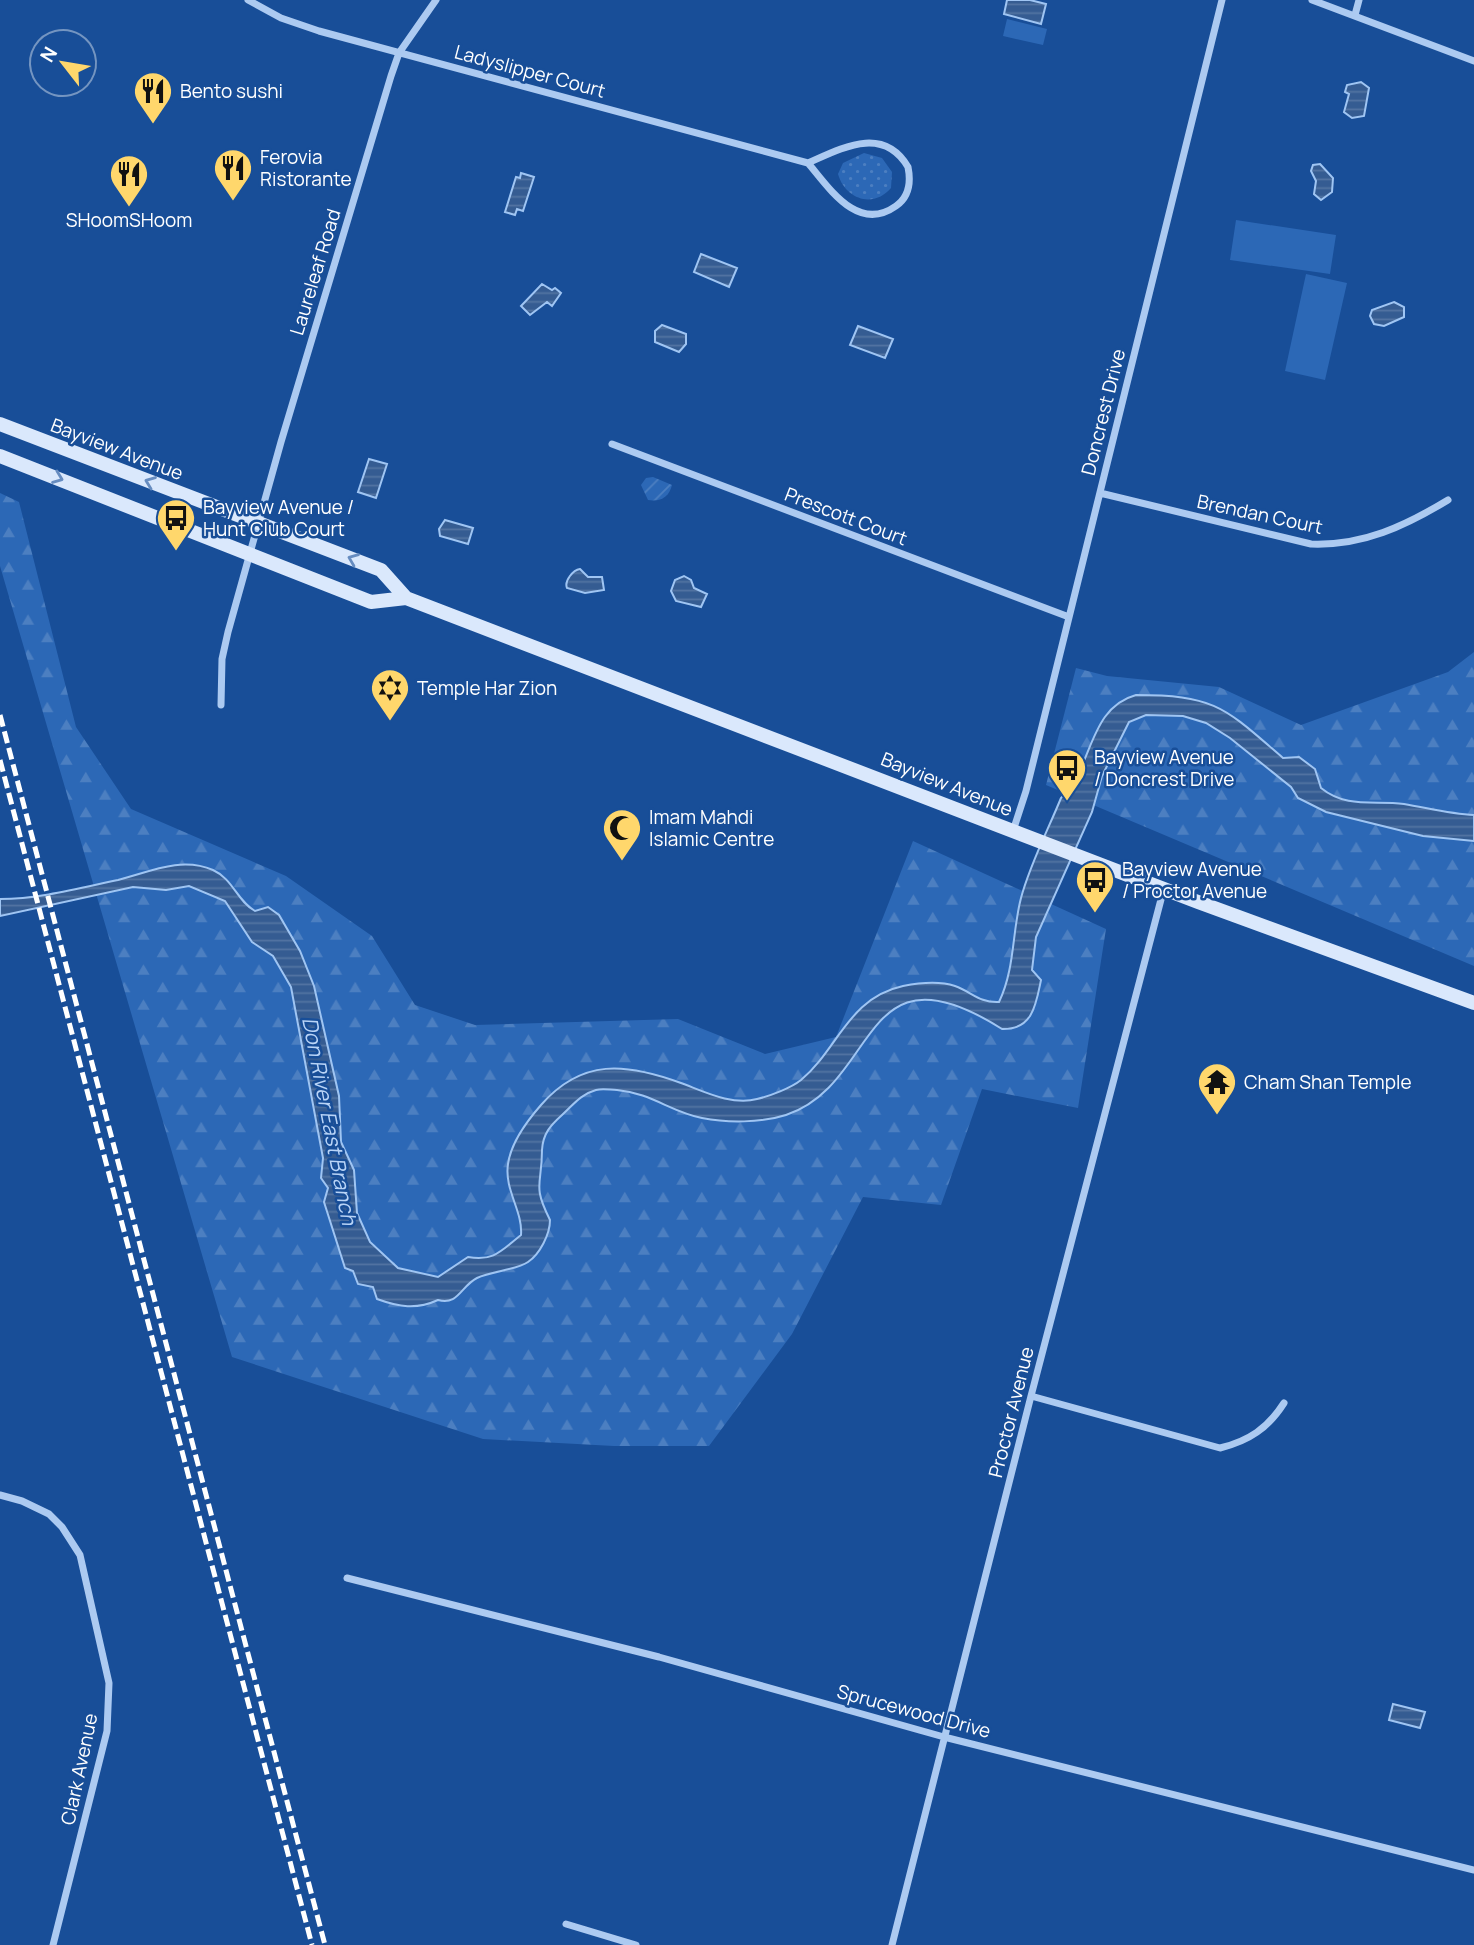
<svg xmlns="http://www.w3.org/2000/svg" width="1474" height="1945" font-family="Manrope,sans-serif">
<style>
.grass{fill:url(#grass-dots)}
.forest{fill:url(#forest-firs)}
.park{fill:#2c68b6}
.garden{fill:url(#garden-furrows)}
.water{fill:url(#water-rules);stroke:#9fc5f3;stroke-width:2}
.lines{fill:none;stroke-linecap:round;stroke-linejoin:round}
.street{stroke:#accaf1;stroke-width:7}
.secondary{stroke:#dae8fc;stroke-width:14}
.rail{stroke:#fff;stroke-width:5;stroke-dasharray:12 5;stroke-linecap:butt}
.oneway{stroke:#668cc0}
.labels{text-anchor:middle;stroke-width:5;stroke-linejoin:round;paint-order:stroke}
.street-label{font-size:19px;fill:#fff;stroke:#184e98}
.poi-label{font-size:19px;fill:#fff;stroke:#184e98;text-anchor:start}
.water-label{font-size:21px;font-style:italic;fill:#b9d4f7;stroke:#184e98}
</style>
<defs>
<pattern id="grass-dots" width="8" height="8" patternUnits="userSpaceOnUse" patternTransform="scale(1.75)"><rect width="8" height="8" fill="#2c68b6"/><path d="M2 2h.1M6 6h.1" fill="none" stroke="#4c7fc1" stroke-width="1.8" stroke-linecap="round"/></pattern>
<pattern id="forest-firs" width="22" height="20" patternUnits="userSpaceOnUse" patternTransform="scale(1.75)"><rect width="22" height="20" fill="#2c68b6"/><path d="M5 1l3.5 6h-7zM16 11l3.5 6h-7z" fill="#4c7fc1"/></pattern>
<pattern id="garden-furrows" width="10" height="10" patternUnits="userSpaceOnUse" patternTransform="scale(1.75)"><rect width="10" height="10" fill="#2c68b6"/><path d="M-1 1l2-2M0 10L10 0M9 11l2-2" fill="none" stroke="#4c7fc1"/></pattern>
<pattern id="water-rules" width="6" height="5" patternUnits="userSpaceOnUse" patternTransform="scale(1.75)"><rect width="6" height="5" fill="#355c92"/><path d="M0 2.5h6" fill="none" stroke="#5374a2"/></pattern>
</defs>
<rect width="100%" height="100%" fill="#184e98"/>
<path class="grass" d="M864,153L882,158L892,172L891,188C873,209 845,199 838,174L843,163Z"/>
<path class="forest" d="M0,493L19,502L76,727L131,809L286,876L372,936L415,1005L475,1025L678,1019L765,1054L836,1037L913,841L1106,929L1078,1108L982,1089L941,1205L863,1197L792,1334L709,1446H614L483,1439L232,1357L0,566Z
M1474,652V966L1046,785L1076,668L1107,676L1219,687L1301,725L1448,672Z"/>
<path class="park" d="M1007,19L1047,29L1043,45L1003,36Z
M1236,220L1336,235L1330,274L1230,260Z
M1306,274L1347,283L1325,380L1285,371Z"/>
<path class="garden" d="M653,477L672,485C669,497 661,502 648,500L641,485L646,478Z"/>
<path class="water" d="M1007,0H1030L1046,4L1041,24L1004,14Z
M1361,82L1369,88L1364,116L1352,118L1344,112L1349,94L1345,92L1347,85Z
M1320,164L1333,178L1332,192L1321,200L1314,194L1316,181L1311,171L1313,165Z
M521,173L534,177L523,211L517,209L515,215L505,212L516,177L520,178Z
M701,254L737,268L729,287L694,272Z
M542,284L552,290L555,288L561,293L552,306L547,302L530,315L521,306Z
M1394,302L1404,307V317L1384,326L1374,324L1370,316L1372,310Z
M662,325L686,334V344L679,352L655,342V331Z
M858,326L893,339L885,358L850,345Z
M369,459L387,464L376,498L358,492Z
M445,520L473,528L468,544L440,536L439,529Z
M580,569L588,577H602L604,590L585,593L567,588C564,581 573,570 580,569Z
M684,576L691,580L694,588L707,594L701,607L676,601L671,591L675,580Z
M1136,695C1216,695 1225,708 1283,758L1299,757L1315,769L1321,788C1347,809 1374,800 1404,804C1428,808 1450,814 1474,815V841L1423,836L1326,812L1298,798L1291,787L1230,738L1206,723L1183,716L1146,715L1129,722L1102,776L1092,812L1036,937L1032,970L1041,980C1036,1004 1033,1030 1002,1029C859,938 880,1084 786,1115C761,1123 727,1123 702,1118C671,1112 651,1093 617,1090C610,1090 603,1088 596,1090C581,1094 573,1105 562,1115C551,1125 543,1133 542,1150C542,1186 532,1184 550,1220C550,1234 540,1254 528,1262C517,1270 491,1271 477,1278C461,1286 458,1306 438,1300C416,1310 399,1307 377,1299L373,1287L358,1284L353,1271L345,1268L324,1202L328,1188L321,1178L323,1158L291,987L273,956L252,942L225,901L189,886L166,890L133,887L0,916V899C39,899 80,888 118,880C149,872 181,856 213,870C233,879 237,901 255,911L268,907L279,915L300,951L314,986L339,1096L341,1142L354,1170L357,1213L370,1242L398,1268L438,1277L468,1257C494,1262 502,1250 521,1235C523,1211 504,1190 508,1164C511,1142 527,1121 541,1105C582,1058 626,1063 681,1083C703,1091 732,1106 757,1099C770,1096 791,1088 801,1080C839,1048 848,998 903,986C918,983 940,981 955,986C972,992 979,1003 999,1002C1015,969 1012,932 1021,898C1030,864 1048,830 1061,798C1093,768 1088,708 1136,695Z
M1393,1704L1425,1712L1420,1728L1389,1720Z"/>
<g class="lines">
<path class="street" d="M248,0L281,18L319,31L808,163C830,189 858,233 896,206C909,197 911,182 908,167C883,125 842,148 808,163
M1312,0L1474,61
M1355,15L1359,0
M612,444L1069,617
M1100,493L1311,544C1363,546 1405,526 1448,500
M221,705L222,659L228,632L281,442L391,76L399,53L436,0
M1013,831L1026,791L1222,0
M1031,1396L1220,1448C1249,1441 1268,1428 1284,1403
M0,1495L22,1501L49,1514L62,1527L80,1555L109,1683L107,1731L53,1945
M347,1578L659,1657L944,1737L1474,1870
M566,1924L636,1945
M892,1945L1031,1396L1164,888"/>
<path class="secondary" d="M0,424L381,570L406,598
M0,456L371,602L406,598L1198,902L1474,1003"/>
<path class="rail" d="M0,715L325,1945
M0,760L312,1945"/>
</g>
<defs><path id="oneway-chevron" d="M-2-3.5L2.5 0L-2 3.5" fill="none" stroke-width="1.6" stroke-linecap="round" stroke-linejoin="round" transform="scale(1.75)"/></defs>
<g class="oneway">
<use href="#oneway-chevron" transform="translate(58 478) rotate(21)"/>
<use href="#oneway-chevron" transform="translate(150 482) rotate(-159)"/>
<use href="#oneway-chevron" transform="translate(353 559) rotate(-158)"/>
</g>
<defs>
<g id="restaurant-pin" transform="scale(2.0125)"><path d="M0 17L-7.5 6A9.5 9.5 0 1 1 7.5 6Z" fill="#ffd76c" stroke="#184e98"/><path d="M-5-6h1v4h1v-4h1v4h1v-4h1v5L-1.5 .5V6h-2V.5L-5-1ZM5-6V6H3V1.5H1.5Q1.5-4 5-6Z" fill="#111"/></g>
<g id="bus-pin" transform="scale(2.0125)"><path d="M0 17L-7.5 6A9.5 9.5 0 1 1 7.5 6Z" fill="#ffd76c" stroke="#184e98"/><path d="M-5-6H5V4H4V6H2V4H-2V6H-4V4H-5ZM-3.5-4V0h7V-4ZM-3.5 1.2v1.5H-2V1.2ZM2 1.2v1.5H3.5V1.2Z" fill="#111"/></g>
<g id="synagogue-pin" transform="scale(2.0125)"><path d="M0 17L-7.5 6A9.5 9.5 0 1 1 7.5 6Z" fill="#ffd76c" stroke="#184e98"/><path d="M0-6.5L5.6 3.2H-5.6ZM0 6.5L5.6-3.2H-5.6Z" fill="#111"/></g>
<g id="mosque-pin" transform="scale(2.0125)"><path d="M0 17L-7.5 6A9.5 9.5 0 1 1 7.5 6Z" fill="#ffd76c" stroke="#184e98"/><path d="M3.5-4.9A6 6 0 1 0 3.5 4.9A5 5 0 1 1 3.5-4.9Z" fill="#111"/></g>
<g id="temple-pin" transform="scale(2.0125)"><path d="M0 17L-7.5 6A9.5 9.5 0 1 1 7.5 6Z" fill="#ffd76c" stroke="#184e98"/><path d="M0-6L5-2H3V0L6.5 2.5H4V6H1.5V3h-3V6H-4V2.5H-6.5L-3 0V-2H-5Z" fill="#111"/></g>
</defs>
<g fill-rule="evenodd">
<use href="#restaurant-pin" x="153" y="91"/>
<use href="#restaurant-pin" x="233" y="168"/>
<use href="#restaurant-pin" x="129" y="174"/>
<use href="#bus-pin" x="176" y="518"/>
<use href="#synagogue-pin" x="390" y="688"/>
<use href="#bus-pin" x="1067" y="768"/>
<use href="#mosque-pin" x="622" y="828"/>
<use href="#bus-pin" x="1095" y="880"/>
<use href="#temple-pin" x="1217" y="1082"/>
</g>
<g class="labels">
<g class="street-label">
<text transform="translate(530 71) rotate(15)" y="7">Ladyslipper Court</text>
<text transform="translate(315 272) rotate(-73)" y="7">Laureleaf Road</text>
<text transform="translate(1103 412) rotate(-76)" y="7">Doncrest Drive</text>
<text transform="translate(117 449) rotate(21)" y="7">Bayview Avenue</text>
<text transform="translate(1260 514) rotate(12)" y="7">Brendan Court</text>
<text transform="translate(846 516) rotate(21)" y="7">Prescott Court</text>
<text transform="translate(947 784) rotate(22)" y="7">Bayview Avenue</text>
<text transform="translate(1011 1412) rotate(-76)" y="7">Proctor Avenue</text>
<text transform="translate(914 1711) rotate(15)" y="7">Sprucewood Drive</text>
<text transform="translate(79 1769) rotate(-78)" y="7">Clark Avenue</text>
</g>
<g class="poi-label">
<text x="180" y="98">Bento sushi</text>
<text x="260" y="164">Ferovia<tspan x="260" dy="22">Ristorante</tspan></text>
<text x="129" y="227" text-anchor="middle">SHoomSHoom</text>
<text x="203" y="514">Bayview Avenue /<tspan x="203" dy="22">Hunt Club Court</tspan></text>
<text x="417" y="695">Temple Har Zion</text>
<text x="1094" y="764">Bayview Avenue<tspan x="1094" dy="22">/ Doncrest Drive</tspan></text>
<text x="649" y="824">Imam Mahdi<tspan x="649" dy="22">Islamic Centre</tspan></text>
<text x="1122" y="876">Bayview Avenue<tspan x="1122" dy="22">/ Proctor Avenue</tspan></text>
<text x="1244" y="1089">Cham Shan Temple</text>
</g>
<g class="water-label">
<text transform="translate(329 1121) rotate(79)" y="7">Don River East Branch</text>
</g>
</g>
<g transform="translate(63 63) rotate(301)"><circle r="33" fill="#184e98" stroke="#7495c1" stroke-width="2"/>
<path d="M0-5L12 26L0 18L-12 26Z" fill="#ffd76c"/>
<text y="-10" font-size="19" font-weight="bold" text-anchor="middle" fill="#ffffff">N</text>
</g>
</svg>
